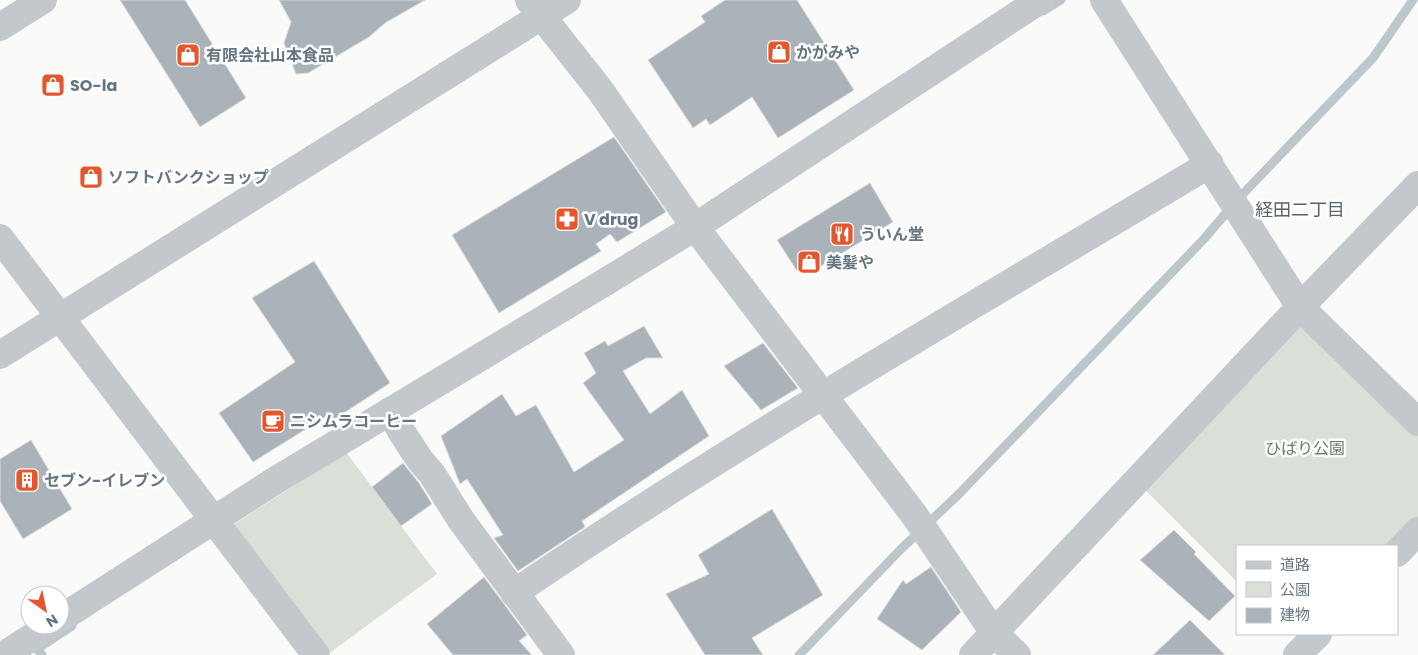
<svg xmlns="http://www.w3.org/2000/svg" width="1418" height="655" font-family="Poppins,'Noto Sans JP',sans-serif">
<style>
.green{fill:#dadfd7}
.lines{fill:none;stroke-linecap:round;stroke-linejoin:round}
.stream{stroke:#bbc7cb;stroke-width:9}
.building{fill:#aab3b9;stroke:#dcdcda}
.minor{stroke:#c3c8cc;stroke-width:28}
.labels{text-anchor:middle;stroke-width:5;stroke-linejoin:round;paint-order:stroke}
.poi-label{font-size:16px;font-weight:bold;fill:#657683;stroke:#fff;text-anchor:start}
.park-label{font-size:16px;fill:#687a64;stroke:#fff}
.neighbourhood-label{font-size:18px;fill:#57646e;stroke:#fff}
</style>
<rect width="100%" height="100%" fill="#fafaf8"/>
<path class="green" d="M1300,307L1418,422V531L1397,546H1237V582L1137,482Z
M346,452L437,574L327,655L227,529Z"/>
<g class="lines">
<path class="stream" d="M1043,11L1061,0
M42,655L37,649L72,626
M799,655L900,550L959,494L1203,240L1239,198L1373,58L1413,0"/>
</g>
<path class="building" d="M120,0H185L246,98L200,127Z
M279,0H425L385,23L369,37L308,73L296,74L284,43L291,22Z
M725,0H797L854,90L778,138L752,97L710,125L706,119L693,128L648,60L705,22L701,16Z
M614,137L666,212L617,242L610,234L596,244L601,251L499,313L452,235Z
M870,183L893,222L808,274L804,267L797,271L777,240Z
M314,261L390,383L333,420L330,414L253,462L219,413L295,362L252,298Z
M644,326L663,358H646L623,371L650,414L682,390L709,436L582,521L585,527L518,571L494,538L503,535L467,479L460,484L441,436L502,394L516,416L536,405L574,472L624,440L583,383L596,373L584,353L605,341L608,346Z
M763,343L798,388L761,410L724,366Z
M31,440L72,509L23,539L0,501V459Z
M403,463L419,483L432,504L401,526L372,487Z
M772,509L823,595L752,638L763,655H705L666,594L709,574L698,555Z
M1174,530L1196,552L1194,554L1235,596L1209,621L1140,560Z
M931,567L961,612L922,650L877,619L903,580L906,584Z
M484,577L527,635L519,641L532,655H453L427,624Z
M1190,620L1225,655H1153Z"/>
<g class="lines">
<path class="minor" d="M529,0L600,90L695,227L915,516L994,633L1017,655
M1104,0L1300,307L1418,422
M0,27L43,0
M0,238L316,655
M0,355L567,0
M390,411L401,431L420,460L432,474L461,520L561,655
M1397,553L1418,531
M514,593C739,440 976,304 1210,164
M60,619L276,480L607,281L695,227L1040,0
M4,655L51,625
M973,655L1300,307L1418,185
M1297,655L1318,634"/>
</g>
<defs>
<g id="shop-square" transform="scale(1.25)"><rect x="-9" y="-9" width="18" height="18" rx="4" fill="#e4572e" stroke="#fff"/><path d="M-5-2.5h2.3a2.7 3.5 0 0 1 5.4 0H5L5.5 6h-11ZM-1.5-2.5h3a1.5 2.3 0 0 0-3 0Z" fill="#fff"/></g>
<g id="pharmacy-square" transform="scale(1.25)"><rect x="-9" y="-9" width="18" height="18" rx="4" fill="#e4572e" stroke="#fff"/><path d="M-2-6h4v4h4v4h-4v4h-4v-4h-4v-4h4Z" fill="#fff"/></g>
<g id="restaurant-square" transform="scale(1.25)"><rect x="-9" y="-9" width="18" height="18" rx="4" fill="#e4572e" stroke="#fff"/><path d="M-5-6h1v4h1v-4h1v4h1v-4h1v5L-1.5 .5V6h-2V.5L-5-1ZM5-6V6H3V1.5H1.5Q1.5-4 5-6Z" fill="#fff"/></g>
<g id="cafe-square" transform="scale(1.25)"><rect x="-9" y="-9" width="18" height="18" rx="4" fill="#e4572e" stroke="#fff"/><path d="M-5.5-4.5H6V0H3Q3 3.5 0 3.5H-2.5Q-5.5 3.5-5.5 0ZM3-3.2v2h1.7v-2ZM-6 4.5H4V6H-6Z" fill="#fff"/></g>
<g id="building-square" transform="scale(1.25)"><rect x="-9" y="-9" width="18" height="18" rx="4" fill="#e4572e" stroke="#fff"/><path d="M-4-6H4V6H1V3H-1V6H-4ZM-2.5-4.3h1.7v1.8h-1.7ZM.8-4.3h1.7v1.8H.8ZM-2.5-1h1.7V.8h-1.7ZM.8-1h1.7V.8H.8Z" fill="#fff"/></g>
</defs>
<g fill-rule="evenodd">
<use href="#shop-square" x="779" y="52"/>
<use href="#shop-square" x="188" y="55"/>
<use href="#shop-square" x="53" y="85"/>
<use href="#shop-square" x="91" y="177"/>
<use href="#pharmacy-square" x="567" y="219"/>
<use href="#restaurant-square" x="842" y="234"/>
<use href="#shop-square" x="809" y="262"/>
<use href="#cafe-square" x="273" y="421"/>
<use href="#building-square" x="27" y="480"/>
</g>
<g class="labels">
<g class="poi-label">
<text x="796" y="58">かがみや</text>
<text x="206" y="61">有限会社山本食品</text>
<text x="70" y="91">SO-la</text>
<text x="108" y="183">ソフトバンクショップ</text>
<text x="584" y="225">V drug</text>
<text x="860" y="240">ういん堂</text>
<text x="826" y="268">美髪や</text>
<text x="290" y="427">ニシムラコーヒー</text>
<text x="44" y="486">セブン-イレブン</text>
</g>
<g class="park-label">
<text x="1305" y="454">ひばり公園</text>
</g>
<g class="neighbourhood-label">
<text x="1300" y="216">経田二丁目</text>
</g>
</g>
<rect x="1236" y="545" width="162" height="90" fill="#ffffff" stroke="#c1c8cd"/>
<rect x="1246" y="561" width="25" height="8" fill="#c3c8cc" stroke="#c1c8cd"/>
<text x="1280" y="570" font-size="15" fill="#657683">道路</text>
<rect x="1246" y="582" width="25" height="15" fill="#dadfd7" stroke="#c1c8cd"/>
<text x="1280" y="595" font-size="15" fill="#657683">公園</text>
<rect x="1246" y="608" width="25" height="15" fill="#aab3b9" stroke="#c1c8cd"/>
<text x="1280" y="620" font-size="15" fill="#657683">建物</text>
<g transform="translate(45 610) rotate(147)"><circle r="24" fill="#ffffff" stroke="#c1c8cd"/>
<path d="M0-4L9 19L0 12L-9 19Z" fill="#e4572e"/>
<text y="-8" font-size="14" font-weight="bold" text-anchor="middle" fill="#657683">N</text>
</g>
</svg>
